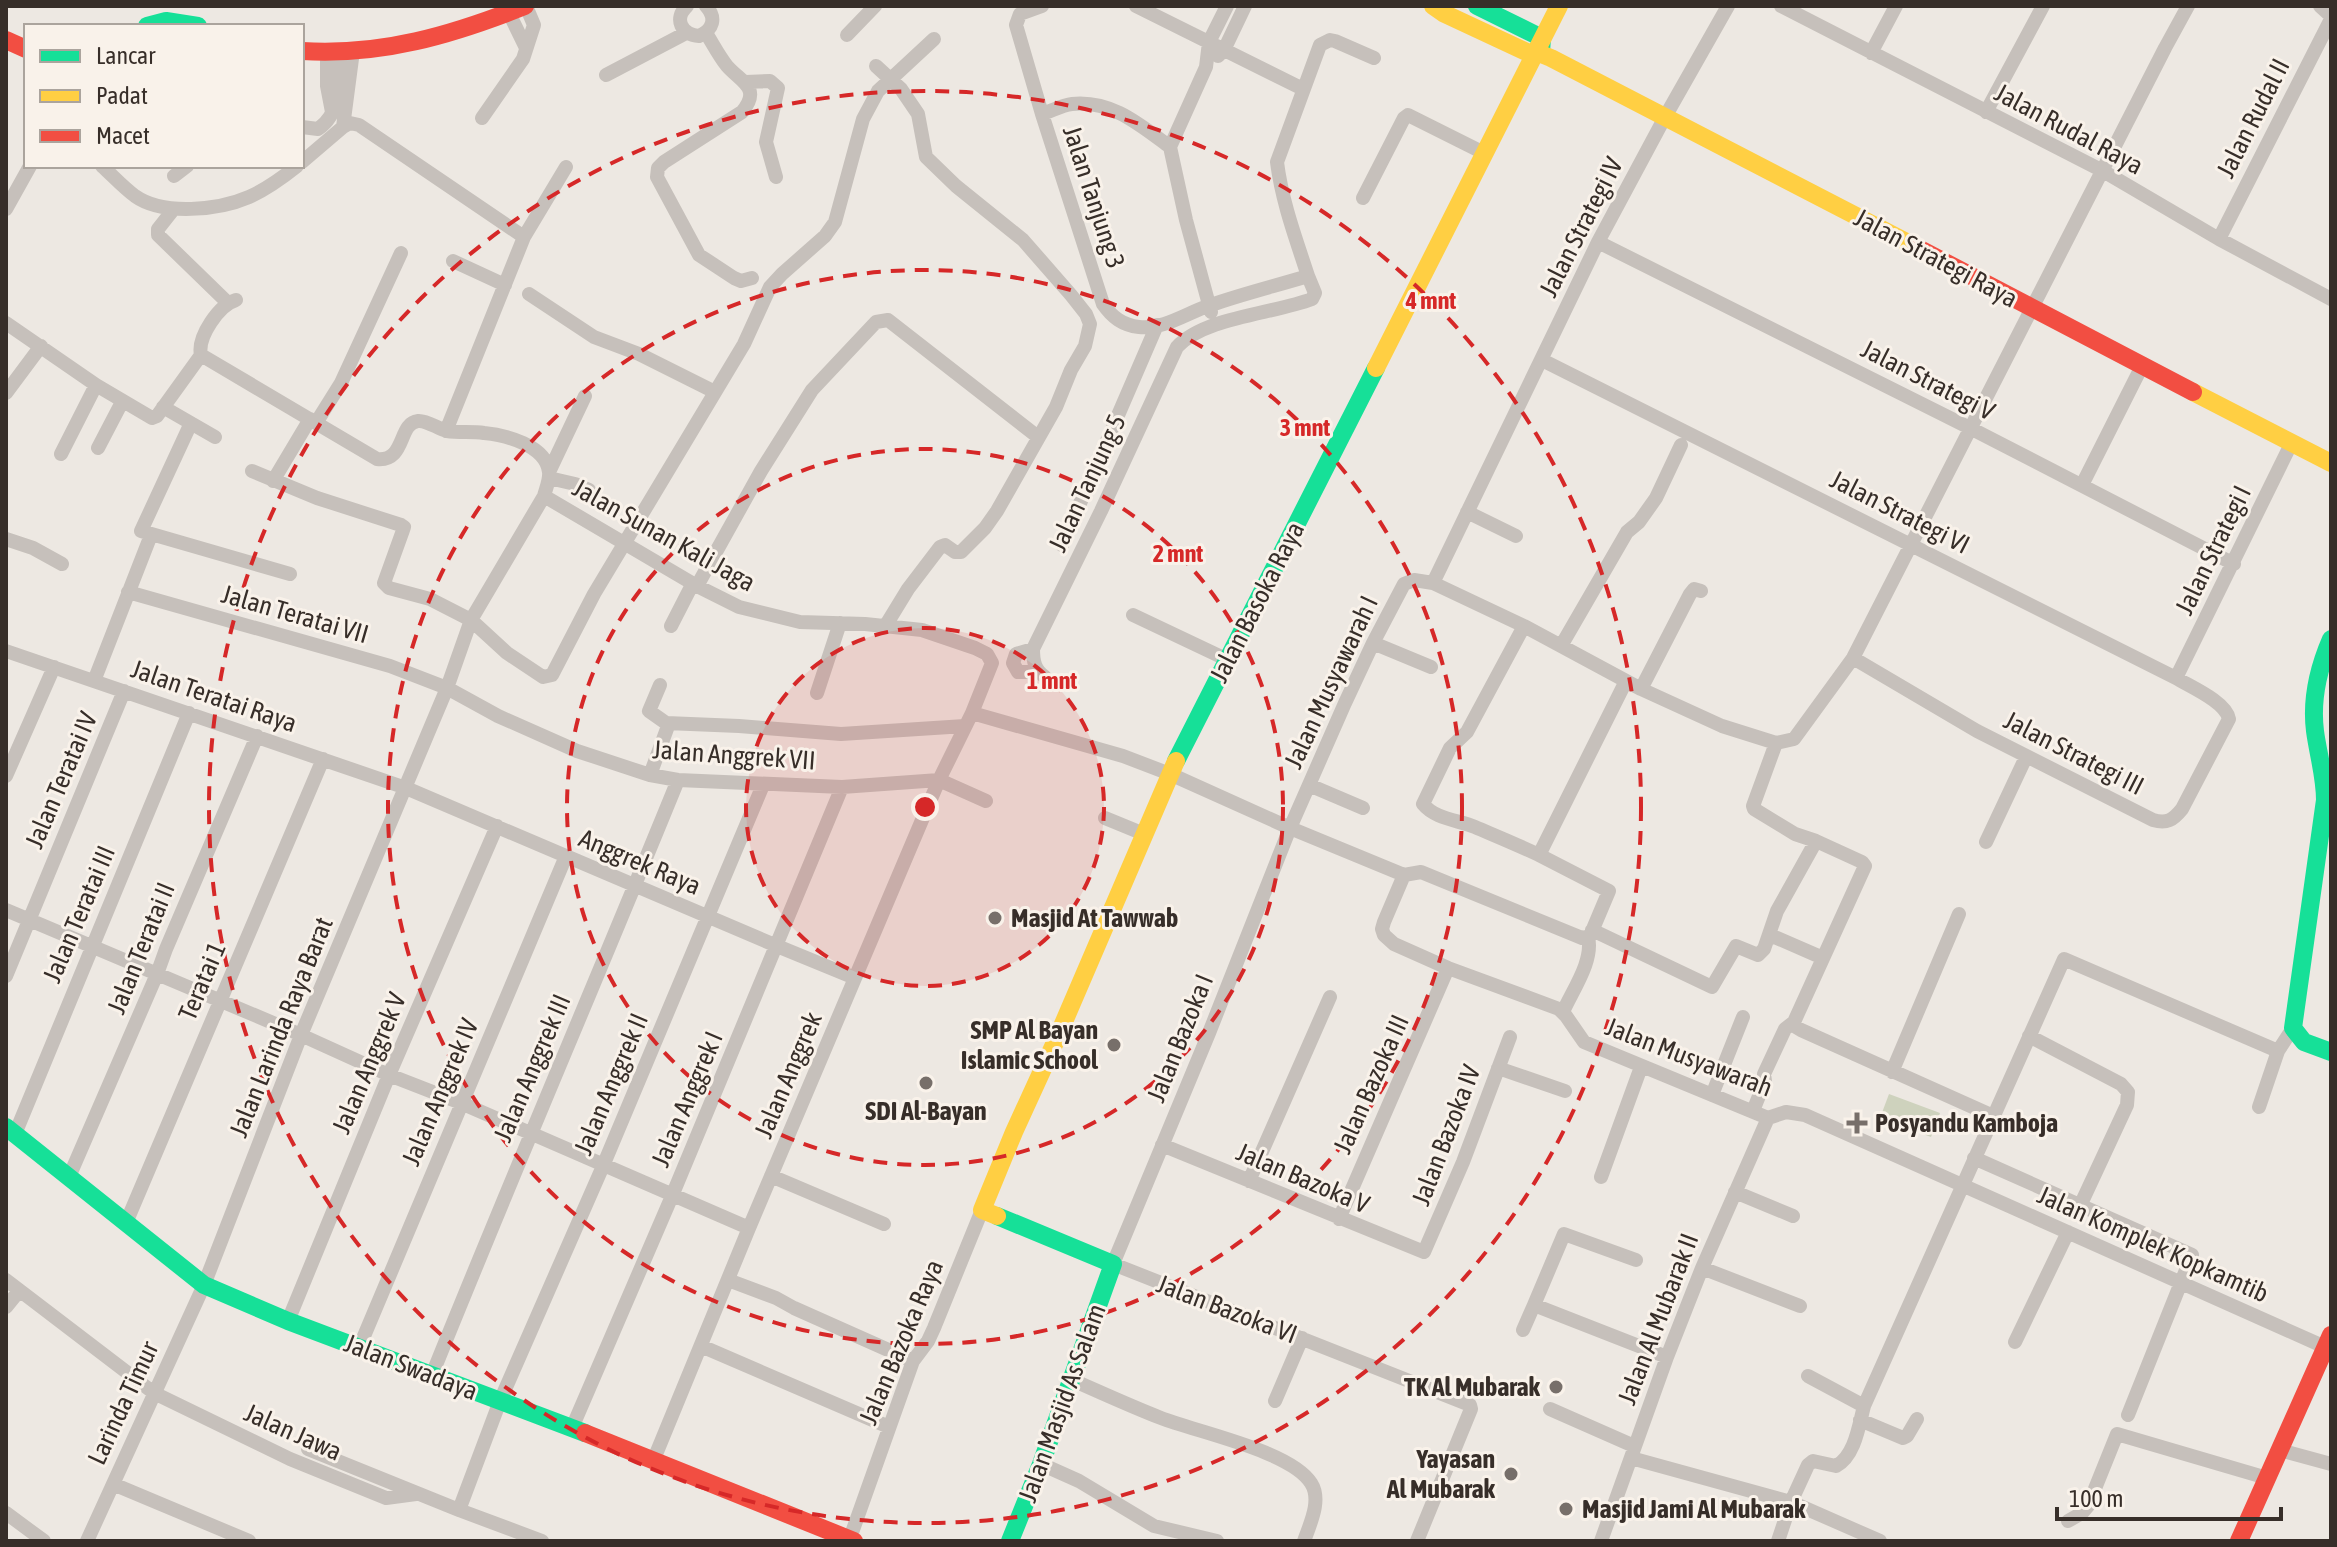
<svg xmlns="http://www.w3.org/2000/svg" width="2337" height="1547" font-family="'Asap Condensed',sans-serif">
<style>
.green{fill:#ced2bd}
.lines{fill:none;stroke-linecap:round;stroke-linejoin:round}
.street{stroke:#c6c0bb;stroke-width:14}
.fast{stroke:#16e098;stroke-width:18}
.slow{stroke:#ffcf43;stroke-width:18}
.jam{stroke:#f24e42;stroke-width:18}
.ring{fill:none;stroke:#d62828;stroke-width:4;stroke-dasharray:14 10}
.poi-dot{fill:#776f6a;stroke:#f9f2ea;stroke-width:3}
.labels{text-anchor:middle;stroke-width:6;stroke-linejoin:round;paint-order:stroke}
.street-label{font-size:26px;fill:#372e29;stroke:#f9f2ea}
.poi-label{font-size:26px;font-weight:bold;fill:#372e29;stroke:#f9f2ea;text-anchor:start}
.centre{fill:#d62828;stroke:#f9f2ea;stroke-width:4}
.ring-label{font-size:24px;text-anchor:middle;font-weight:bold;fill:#d62828;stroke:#f9f2ea;stroke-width:6;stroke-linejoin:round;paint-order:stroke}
</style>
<rect width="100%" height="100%" fill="#ede8e2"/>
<path class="green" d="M1889,1094L1940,1113L1931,1137L1880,1118Z"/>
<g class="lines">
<path class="street" d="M687,6C673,19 682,35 699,36C713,30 717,18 706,6
M1042,6L1020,14L1016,25L1042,114L1103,304C1112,317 1122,325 1139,327C1164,330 1188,312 1211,305C1242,294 1275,286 1308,276C1296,239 1282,202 1277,162L1320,45L1330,40L1335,41L1374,58
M1136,6L1303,89
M1781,6L2103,171L2219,239L2331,299
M2320,6L2331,16
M509,13L526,48
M706,33C713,44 719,56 727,66C741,82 762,88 742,112L664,162L658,168L657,177L699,255L734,278L741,281L752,278
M847,35L875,6
M327,52V86L332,112
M1871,53L1896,6
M1218,56L1224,50L1245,6
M876,66L901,89L918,114L926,157L956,186L1023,240L1071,295L1086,314L1090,324L1085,346L1071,370L1056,407L997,511L985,528L961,552H955L945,545L940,547L908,589L886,625
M606,75L686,33
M746,82L770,81L778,88L766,142L776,177
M1986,112L2043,6
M1042,114C1052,111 1062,105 1072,104C1112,100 1140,125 1170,147
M482,118L523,59L534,25L526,6
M302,127L318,129C343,112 339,78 339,52
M343,127L353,51
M302,162L343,127L350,123L359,125L524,237
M102,166C113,176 123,187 135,196C163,216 219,210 249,197C267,189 282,178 297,166
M174,176L187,166
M1363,198L1404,118L1408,115L1484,153
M6,209L30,166
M173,210L158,229V235L228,303
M2219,239L2331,19
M1598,242L1970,428L2234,564
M453,261L505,285
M529,294L594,337L639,354L715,392
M1211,312L1186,220L1170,147L1206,67L1209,42L1227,6
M6,323L96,385L152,418L157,416L201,355L377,459C406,462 398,423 418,421C427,420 438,429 447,431C459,433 472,431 484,433C505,435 546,445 549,472C550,480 546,488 544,496L697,586L739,607L800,622L865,624L922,630L975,648L987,654L992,663L972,713L1123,756L1170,774L1290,828L1404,875L1421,872L1582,938L1590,936L1609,891L1539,855L1626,681
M201,355C197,337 219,305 236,300
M1542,360L2176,678C2191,687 2226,702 2229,719L2182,809C2173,820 2167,824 2153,820L1977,731L1853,658
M6,393L41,346
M163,407L215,437
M191,423L141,531L290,574
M316,423L341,383L401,253
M446,431L524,237L566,167
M98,448L122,402
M61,454L96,385
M252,471L317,498L401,525L404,527L402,533L384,583L389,588L430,599L471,620L507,653L543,677L552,675L594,594L744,344L770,287L782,274L825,236L835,222L863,119L878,91L934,39
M549,472L585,396
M549,478L575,484L589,490
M273,481L310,419
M2082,485L2143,364
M1467,512L1516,536
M6,539L33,548L62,564
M1062,545L1157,325
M1433,583L1598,242L1665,117L1728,6
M697,586L761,471L812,390L876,322L888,320L1038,437
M128,592L390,666L447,688L498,716L577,751L650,775L678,780L842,787L939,780L986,801
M1133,615L1228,660
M671,626L693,583
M1524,626L1467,732L1450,748L1423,804C1435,819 1458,820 1475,827C1496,836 1518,845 1539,855
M1373,643L1431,667
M1561,646L1627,532L1639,522L1656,498L1681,445
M1033,649L1016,654L1013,663L1018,672H1038
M6,651L406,788L777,946L855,978
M1045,677C1035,670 1033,662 1033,649L1101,511L1177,347C1205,317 1273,314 1312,299L1315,293L1308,276
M2176,678L2292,442
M94,681L151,535
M1641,689L1690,594L1694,589L1701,591
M817,693L840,623
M666,723L739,726L841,734L965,726
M650,775L668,726L666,723L649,711L660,685
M6,776L54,667
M1309,785L1363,808
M1105,818L1144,834
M1986,842L2026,757
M1404,875L1384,922L1382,929L1384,935L1394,944L1448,968L1559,1009L1566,1016L1584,1042L1768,1118L1786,1112L1805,1115L2325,1347
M6,910L292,1031L389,1075L461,1103L749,1228
M1592,930L1712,987L1736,946L1758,955L1764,949L1777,911L1816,841
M1770,935L1823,958
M6,976L124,691
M1563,1012C1572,991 1594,961 1588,937
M1794,1022L1796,1027L1801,1030L1993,1116
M2029,1036L2121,1084L2128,1092L2127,1105L2080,1206
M1498,1068L1565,1091
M1892,1072L1959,914
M1712,1095L1743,1017
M2259,1107L2278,1051L2293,1028
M1753,1111L1765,1081L1764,1074L1785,1029L1794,1022L1865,866L1862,862L1816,841L1795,834L1754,809L1753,806L1776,743
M15,1134L189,713
M1162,1145L1424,1252L1463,1162L1510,1037
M1974,1158L2192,1255L2128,1415
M771,1176L884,1224
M69,1177L157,974L166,949L257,736
M1601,1177L1641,1067
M1249,1181L1330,997
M1735,1192L1793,1216
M1339,1219L1448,968
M126,1223L323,759
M1636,1260L1564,1234L1534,1305L1667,1357
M1702,1268L1800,1306
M6,1280L154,1393L290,1459L386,1498L416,1494
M728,1280L776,1298L794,1308L913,1361
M6,1307L19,1291
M288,1321L389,1075L497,826
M1523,1330L1534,1305
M2015,1342L2068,1232
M701,1346L889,1427
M359,1348L566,856
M432,1375C512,1176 597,979 678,780
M1808,1376L1864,1406
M1070,1379C1100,1392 1130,1406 1161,1418C1197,1432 1291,1451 1311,1483C1322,1500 1310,1524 1304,1541
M1275,1401L1302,1338
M1550,1409L1634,1446
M1860,1420L1903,1438L1907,1436L1917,1419
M572,1428L672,1196L842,787
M308,1449L459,1510L500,1401L603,1166L763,785
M2280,1450L2331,1464
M1631,1458L1791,1502L1880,1541
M654,1459L749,1228L939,780L972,713
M1041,1464L1079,1481L1154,1526L1217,1541
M113,1484L249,1541
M459,1510L542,1541
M6,1513L44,1541
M2068,1521L2082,1513L2088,1506L2117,1434L2267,1478
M87,1541L204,1285L301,1035L447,688L471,620L544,496
M849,1541L913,1361L928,1341L934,1328L982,1210
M1417,1541L1471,1409L1470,1405L1113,1264L1209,1033L1290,828L1345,703L1373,643L1404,584L1414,580L1433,583L1524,626L1641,689L1722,726L1776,743L1794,739L1853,658L2165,48L2188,6
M1601,1541L1667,1357L1702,1268L1768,1118
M1778,1541L1791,1502L1808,1465L1813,1461L1836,1466C1855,1456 1859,1425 1864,1406L2064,959L2278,1051"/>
<path class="fast" d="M1477,6L1542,38L1541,52
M147,26L166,21L198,26
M2331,639C2318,669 2311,699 2315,731C2318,754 2325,776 2325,800L2293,1028L2304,1042L2331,1052
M1176,761L1376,368
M6,1127L204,1285L288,1321L585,1433
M997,1216L1113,1264L1041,1464L1010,1541"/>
<path class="slow" d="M1433,6L1443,13L1533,55L1541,54L1551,58L1916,247
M1376,368L1559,6
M2193,392L2331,463
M997,1216L982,1210L1014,1132L1057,1038L1176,761"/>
<path class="jam" d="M6,40L26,49
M302,51C381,56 452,35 525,6
M1916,247L2193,392
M585,1433L854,1541
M2239,1541L2331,1335"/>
</g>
<circle cx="925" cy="807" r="179" fill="#d62828" fill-opacity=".12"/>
<g class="ring">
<circle cx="925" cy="807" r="179"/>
<circle cx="925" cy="807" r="358"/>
<circle cx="925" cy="807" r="537"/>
<circle cx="925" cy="807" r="716"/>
</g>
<g class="poi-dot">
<circle cx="995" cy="918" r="8"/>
<circle cx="1114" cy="1045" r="8"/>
<circle cx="926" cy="1083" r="8"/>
<path d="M1853 1111h8v8h8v8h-8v8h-8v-8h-8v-8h8z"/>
<circle cx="1556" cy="1387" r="8"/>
<circle cx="1511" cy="1474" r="8"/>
<circle cx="1566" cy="1509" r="8"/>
</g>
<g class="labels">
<g class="street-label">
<text transform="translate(2253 118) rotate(-63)" y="9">Jalan Rudal II</text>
<text transform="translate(2069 129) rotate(28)" y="9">Jalan Rudal Raya</text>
<text transform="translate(1094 197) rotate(72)" y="9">Jalan Tanjung 3</text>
<text transform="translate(1581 227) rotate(-63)" y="9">Jalan Strategi IV</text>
<text transform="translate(1936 258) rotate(28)" y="9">Jalan Strategi Raya</text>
<text transform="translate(1928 380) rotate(27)" y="9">Jalan Strategi V</text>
<text transform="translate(1087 483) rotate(-65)" y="9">Jalan Tanjung 5</text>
<text transform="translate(1900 512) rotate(27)" y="9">Jalan Strategi VI</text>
<text transform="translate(664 535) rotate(29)" y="9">Jalan Sunan Kali Jaga</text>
<text transform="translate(2213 550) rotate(-64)" y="9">Jalan Strategi I</text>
<text transform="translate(1257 602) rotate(-63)" y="9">Jalan Basoka Raya</text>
<text transform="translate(295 614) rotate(16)" y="9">Jalan Teratai VII</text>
<text transform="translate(1331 682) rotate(-65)" y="9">Jalan Musyawarah I</text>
<text transform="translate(214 696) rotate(19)" y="9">Jalan Teratai Raya</text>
<text transform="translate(2074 753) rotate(27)" y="9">Jalan Strategi III</text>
<text transform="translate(734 755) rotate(4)" y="9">Jalan Anggrek VII</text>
<text transform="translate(61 780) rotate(-67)" y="9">Jalan Teratai IV</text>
<text transform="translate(640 862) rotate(23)" y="9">Anggrek Raya</text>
<text transform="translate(79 914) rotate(-67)" y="9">Jalan Teratai III</text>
<text transform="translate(141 948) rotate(-68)" y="9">Jalan Teratai II</text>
<text transform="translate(202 981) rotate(-67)" y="9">Teratai 1</text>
<text transform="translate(281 1027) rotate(-68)" y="9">Jalan Larinda Raya Barat</text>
<text transform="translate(1180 1038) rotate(-68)" y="9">Jalan Bazoka I</text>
<text transform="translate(1689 1057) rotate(21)" y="9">Jalan Musyawarah</text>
<text transform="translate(369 1063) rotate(-67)" y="9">Jalan Anggrek V</text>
<text transform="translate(532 1068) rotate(-67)" y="9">Jalan Anggrek III</text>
<text transform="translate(788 1075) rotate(-67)" y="9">Jalan Anggrek</text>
<text transform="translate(611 1084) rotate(-67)" y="9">Jalan Anggrek II</text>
<text transform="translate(1371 1084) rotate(-66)" y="9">Jalan Bazoka III</text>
<text transform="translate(440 1092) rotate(-67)" y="9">Jalan Anggrek IV</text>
<text transform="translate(687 1099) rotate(-67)" y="9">Jalan Anggrek I</text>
<text transform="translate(1446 1135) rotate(-69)" y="9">Jalan Bazoka IV</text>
<text transform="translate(1303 1178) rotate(23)" y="9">Jalan Bazoka V</text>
<text transform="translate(2153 1244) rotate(24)" y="9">Jalan Komplek Kopkamtib</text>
<text transform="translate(1227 1309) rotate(21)" y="9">Jalan Bazoka VI</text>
<text transform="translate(1658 1319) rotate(-69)" y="9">Jalan Al Mubarak II</text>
<text transform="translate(901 1342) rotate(-67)" y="9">Jalan Bazoka Raya</text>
<text transform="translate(411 1367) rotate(21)" y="9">Jalan Swadaya</text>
<text transform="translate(123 1403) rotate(-65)" y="9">Larinda Timur</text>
<text transform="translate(1062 1403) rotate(-70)" y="9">Jalan Masjid As Salam</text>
<text transform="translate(293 1432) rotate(24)" y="9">Jalan Jawa</text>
</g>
<g class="poi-label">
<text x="1011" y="927">Masjid At Tawwab</text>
<text x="1098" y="1039" text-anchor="end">SMP Al Bayan<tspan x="1098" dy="30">Islamic School</tspan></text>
<text x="926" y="1120" text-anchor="middle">SDI Al-Bayan</text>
<text x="1875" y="1132">Posyandu Kamboja</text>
<text x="1540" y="1396" text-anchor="end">TK Al Mubarak</text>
<text x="1495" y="1468" text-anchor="end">Yayasan<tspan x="1495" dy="30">Al Mubarak</tspan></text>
<text x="1582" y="1518">Masjid Jami Al Mubarak</text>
</g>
</g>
<circle cx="925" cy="807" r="12" class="centre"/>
<g class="ring-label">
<text x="1431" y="309">4 mnt</text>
<text x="1305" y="436">3 mnt</text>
<text x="1178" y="562">2 mnt</text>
<text x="1052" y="689">1 mnt</text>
</g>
<rect width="2337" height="1547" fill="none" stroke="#372e29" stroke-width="16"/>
<rect x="24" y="24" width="280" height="144" fill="#f9f2ea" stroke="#aba49d" stroke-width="2"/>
<rect x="40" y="50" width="40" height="12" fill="#16e098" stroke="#aba49d" stroke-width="2"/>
<text x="96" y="64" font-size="24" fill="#372e29">Lancar</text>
<rect x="40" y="90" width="40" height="12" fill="#ffcf43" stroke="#aba49d" stroke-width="2"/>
<text x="96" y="104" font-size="24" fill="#372e29">Padat</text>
<rect x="40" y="130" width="40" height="12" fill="#f24e42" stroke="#aba49d" stroke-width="2"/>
<text x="96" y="144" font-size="24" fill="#372e29">Macet</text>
<path d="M2057 1507v12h224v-12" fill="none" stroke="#372e29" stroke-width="4"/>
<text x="2069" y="1507" font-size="24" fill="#372e29" stroke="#f9f2ea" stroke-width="6" paint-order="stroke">100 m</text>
</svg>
